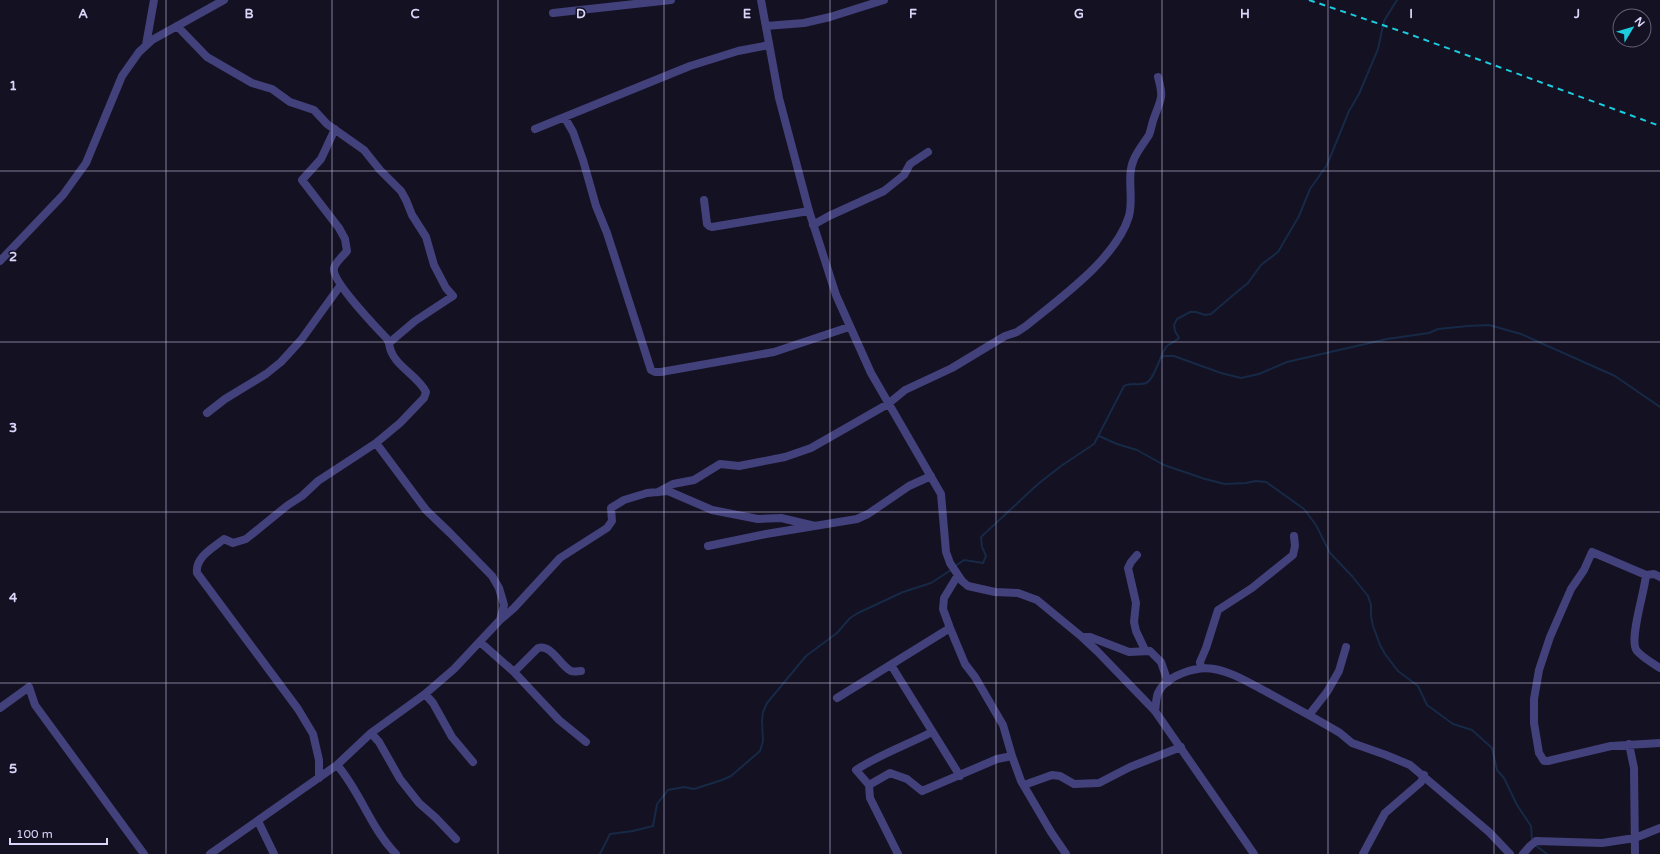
<svg xmlns="http://www.w3.org/2000/svg" width="1660" height="854" font-family="'Varela Round',sans-serif">
<style>
.lines{fill:none;stroke-linecap:round;stroke-linejoin:round}
.stream{stroke:#162946;stroke-width:2}
.minor{stroke:#43417b;stroke-width:8}
.rail{stroke:#1ccde0;stroke-width:2;stroke-dasharray:6 5;stroke-linecap:butt}
.grid{fill:none;stroke:#dad6fa;stroke-width:1;stroke-opacity:0.55}
.grid-label{font-size:13px;text-anchor:middle;font-weight:bold;fill:#dad6fa;stroke:#141122;stroke-width:3;stroke-linejoin:round;paint-order:stroke}
</style>
<rect width="100%" height="100%" fill="#141122"/>
<g class="lines">
<path class="stream" d="M1161,358L1164,356H1174L1221,373L1241,378L1259,374L1287,362L1387,339L1429,333L1438,329L1468,326L1489,325L1521,334L1615,376L1660,407
M1099,436L1117,444L1137,450L1164,465L1205,479L1225,484L1246,483L1256,481L1266,482L1304,509L1316,525L1330,553L1352,576L1368,596L1371,605V616L1373,626L1380,645L1385,654L1398,671L1418,686L1427,705L1453,724L1472,730L1492,748L1497,770L1504,778L1517,805L1531,826L1532,840
M954,567L964,560L983,563L986,556L982,547L981,537L1038,484L1061,466L1094,444L1124,386C1131,382 1139,386 1146,383C1154,380 1160,356 1166,347C1169,343 1175,342 1179,338L1175,331L1174,325L1177,319L1190,312H1196L1205,315L1211,314L1238,291L1248,283L1261,265L1278,252L1299,216L1310,189L1327,165L1349,111L1359,94L1378,49L1384,21L1397,0
M1535,845L1547,854
M600,854L610,834L633,831L653,826L657,804L668,790L684,787L694,789L722,780L731,776L760,751L763,741L762,721L763,712L767,703L806,656L837,633L850,618L858,613L903,592L931,583L951,570"/>
<path class="minor" d="M761,0L779,98L809,211L836,295L871,373L941,494L946,552L950,563L962,581L968,586L995,592L1018,593L1037,600L1082,637L1097,651L1155,711L1254,854
M553,13L671,0
M177,26L207,57L252,83L272,89L290,102L314,110L327,124L364,150L380,170L401,191L406,200L412,215L426,237L434,265L446,288L453,296L415,321L389,343C391,365 417,374 426,392L424,398L400,423L376,443L318,481L302,496L288,505L246,539L233,543L224,539C213,548 195,557 197,573L298,709L313,734L319,760V778
M766,26L804,23L830,17L884,0
M146,45L154,0
M565,118L573,132L583,160L596,206L607,233L651,370L655,372H661L774,352L849,327
M335,129L321,159L302,180L339,228L345,239L347,251C343,256 335,263 334,268C331,281 377,328 387,339L389,343
M535,129L690,66L738,51L769,45
M704,200L707,224L709,226L712,227L809,211
M813,225L829,216L884,191L904,175L910,164L928,152
M0,261L63,195L86,163L122,76L139,52L152,40L224,0
M207,413L225,399L266,374L281,362L301,340L340,286
M658,492L673,484L694,480L720,464L739,466L785,457L811,448L888,404L905,390L952,368L1005,336L1017,332L1026,326C1060,298 1116,259 1129,216C1134,198 1126,176 1134,159C1138,150 1144,143 1149,135C1151,130 1152,123 1154,118C1161,98 1164,99 1158,77
M708,546L766,534L857,519L868,514L909,486L931,476
M1137,555L1131,562L1128,568L1136,603L1134,622L1136,631L1145,650
M958,575L944,598L943,609L950,628L965,664L975,677L1003,725L1012,756L1021,781L1051,832L1066,854
M1646,575C1645,591 1628,641 1637,651C1643,658 1653,663 1660,668
M1660,577L1654,574L1646,575L1592,552L1584,570L1571,589L1550,637L1539,670L1534,699V723L1539,753L1544,761H1548L1611,746L1660,743
M500,620L514,608L560,558L607,528L612,521L611,508L624,500L647,493L668,491L712,510L758,519L781,518L815,526
M1082,637H1090L1129,652L1150,651L1161,662L1168,682
M480,642L514,672L559,720L586,742
M891,665L960,776
M1201,668L1200,662L1206,648L1218,610L1252,588L1293,555L1295,546L1294,536
M514,672L538,648C552,644 560,666 571,671C574,672 578,671 581,671
M425,694L433,703L452,737L473,762
M837,698L950,628
M0,708L29,687L35,705L144,854
M1155,711C1156,705 1156,698 1158,693C1166,675 1197,666 1214,669C1232,672 1249,683 1265,691C1290,705 1315,718 1340,733L1352,743L1386,755L1410,765L1489,832L1510,854
M1309,715L1327,692L1339,671L1346,647
M371,733L379,742L400,779L419,803L436,818L456,839
M1629,744L1634,768L1635,854
M337,765C360,791 371,829 396,854
M869,785L890,773L907,779L922,791L997,759L1012,756
M1024,785L1052,775L1060,776L1074,784L1099,783L1130,767L1181,747
M258,821L274,854
M210,854L337,765L371,733L425,694L454,669L500,620L504,605L499,588L492,576L450,533L426,510L376,443
M898,854L870,798L869,785L856,770C880,754 907,745 932,732
M1363,854L1385,813L1421,782L1424,775
M1523,854L1530,846L1536,841L1602,843L1635,838L1660,828"/>
<path class="rail" d="M1309,0L1409,34L1660,126"/>
</g>
<path class="grid" d="M166,0V854M332,0V854M498,0V854M664,0V854M830,0V854M996,0V854M1162,0V854M1328,0V854M1494,0V854M0,171H1660M0,342H1660M0,512H1660M0,683H1660"/>
<g class="grid-label">
<text x="83" y="18">A</text>
<text x="249" y="18">B</text>
<text x="415" y="18">C</text>
<text x="581" y="18">D</text>
<text x="747" y="18">E</text>
<text x="913" y="18">F</text>
<text x="1079" y="18">G</text>
<text x="1245" y="18">H</text>
<text x="1411" y="18">I</text>
<text x="1577" y="18">J</text>
<text x="13" y="90">1</text>
<text x="13" y="261">2</text>
<text x="13" y="432">3</text>
<text x="13" y="602">4</text>
<text x="13" y="773">5</text>
</g>
<g transform="translate(1632 28) rotate(52)"><circle r="19" fill="#141122" stroke="#636078"/>
<path d="M0-3L7 15L0 10L-7 15Z" fill="#1ccde0"/>
<text y="-6" font-size="11" font-weight="bold" text-anchor="middle" fill="#dad6fa">N</text>
</g>
<path d="M10 838v6h97v-6" fill="none" stroke="#dad6fa" stroke-width="2"/>
<text x="16" y="838" font-size="12" fill="#dad6fa" stroke="#141122" stroke-width="3" paint-order="stroke">100 m</text>
</svg>
